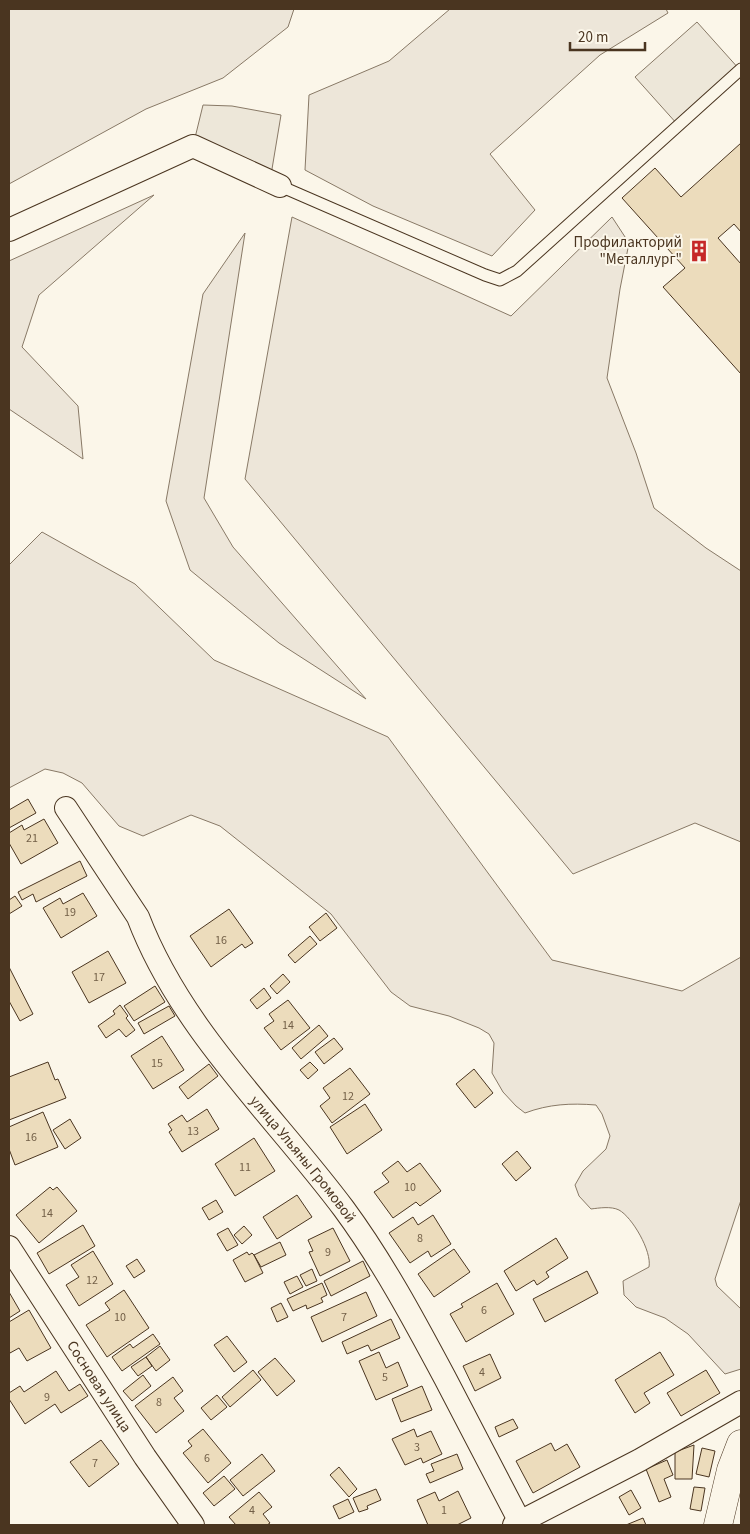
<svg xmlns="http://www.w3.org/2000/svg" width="750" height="1534" font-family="'Source Sans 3',sans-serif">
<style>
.green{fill:#ede6d9;stroke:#887966}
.parking{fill:#ede7d9;stroke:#887966}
.building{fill:#ecdcbc;stroke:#4a3520}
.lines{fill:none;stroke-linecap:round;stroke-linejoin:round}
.service-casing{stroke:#4a3520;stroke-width:13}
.minor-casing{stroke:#4a3520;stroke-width:24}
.tertiary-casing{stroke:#4a3520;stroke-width:29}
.service{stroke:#fbf6e9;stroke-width:11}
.minor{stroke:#fbf6e9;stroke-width:22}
.tertiary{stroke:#fbf6e9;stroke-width:28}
.labels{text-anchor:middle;stroke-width:4;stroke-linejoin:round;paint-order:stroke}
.number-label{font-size:12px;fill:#725f47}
.poi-label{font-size:15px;fill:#4a3520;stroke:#fbf6e9;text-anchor:end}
.street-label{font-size:15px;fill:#4a3520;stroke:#fbf6e9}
</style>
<rect width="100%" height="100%" fill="#fbf6e9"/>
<path class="green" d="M9,9H294L288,27L223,78L146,109L9,184Z
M450,9H666L668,13L600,55L490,154L535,210L492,256L373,206L305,170L309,95L389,61Z
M154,195L39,295L22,347L78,406L83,459L9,409V261Z
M292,217L511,316L612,217L629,243L620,289L607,378L636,453L654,508L706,548L741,571V842L695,823L573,874L245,479Z
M245,233L204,498L233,547L366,699L279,643L190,570L166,501L203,294Z
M42,532L135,584L214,660L388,737L552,960L682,991L741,957V1200L715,1279L717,1286L741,1309V1369L725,1374L688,1334L665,1318L636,1307L624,1295L623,1281L649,1267C652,1251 632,1217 619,1210C611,1206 599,1208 591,1209L579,1196L575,1185L583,1171L606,1149L610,1136L602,1114L596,1105C571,1103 549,1104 525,1113L516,1106L503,1092L492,1073L494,1043L489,1034L479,1028L449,1016L410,1006L391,992L331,914L220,826L191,815L143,836L119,826L82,783L63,773L45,769L9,788V565Z"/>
<path class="parking" d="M697,22L740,70L678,125L635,77Z
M203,105L232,106L281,115L270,181L193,146Z"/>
<path class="building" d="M741,143V232L734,224L718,238L741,264V374L663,287L685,268L622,198L655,168L681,197Z
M28,799L36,813L9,828V810Z
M44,819L58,843L21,864L9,843V833L22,825L24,830Z
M80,861L87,876L36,902L33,894L22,900L18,892Z
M83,893L97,916L61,938L43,908L60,898L63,904Z
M15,896L22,906L9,914V900Z
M229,909L253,943L245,948L242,944L211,967L190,936Z
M326,913L337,928L320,941L309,927Z
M310,936L317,944L295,963L288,955Z
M108,951L126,983L89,1003L72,972Z
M9,967L33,1014L20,1021L9,1001Z
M283,974L290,982L277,994L270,986Z
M155,986L165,1002L134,1021L124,1006Z
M264,988L271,998L257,1009L250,1000Z
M288,1000L310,1028L281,1050L264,1028L274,1021L269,1014Z
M120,1005L128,1016L126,1018L135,1030L126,1037L119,1029L106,1038L98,1026L115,1014L113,1011Z
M169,1006L175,1016L144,1034L138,1023Z
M319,1025L328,1036L301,1059L292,1048Z
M162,1036L184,1070L153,1089L131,1056Z
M334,1038L343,1049L324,1064L315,1052Z
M48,1062L55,1080L58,1079L66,1098L9,1120V1077Z
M310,1062L318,1070L308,1079L300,1070Z
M209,1064L218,1076L188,1099L179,1087Z
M350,1068L370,1094L332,1123L320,1106L330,1098L323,1088Z
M474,1069L493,1093L475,1108L456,1084Z
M365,1104L382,1130L347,1154L330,1127Z
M207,1109L219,1129L182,1152L169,1132L172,1130L168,1124L182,1115L187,1122Z
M43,1112L58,1147L15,1165L9,1149V1127Z
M70,1119L81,1138L65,1149L53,1130Z
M254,1138L275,1171L235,1196L215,1164Z
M517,1151L531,1168L516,1181L502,1164Z
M398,1161L407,1172L420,1163L441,1191L420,1206L416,1202L393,1218L374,1192L389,1182L382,1173Z
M50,1187L53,1190L57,1187L77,1211L39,1243L16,1215Z
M297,1195L312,1217L277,1239L263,1217Z
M216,1200L223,1212L209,1220L202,1208Z
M433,1215L451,1244L431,1257L428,1251L410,1263L389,1233L413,1217L418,1225Z
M83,1225L95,1246L49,1274L37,1253Z
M244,1226L252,1235L242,1244L234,1235Z
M228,1228L238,1245L227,1251L217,1234Z
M333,1228L350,1261L320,1276L309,1252L313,1251L308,1240Z
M556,1238L568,1258L546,1272L549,1277L537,1285L534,1280L516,1291L504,1271Z
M280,1242L286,1255L261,1267L254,1255Z
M454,1249L470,1272L434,1297L418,1274Z
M93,1251L113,1284L79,1306L66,1285L79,1277L71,1265Z
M247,1252L249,1255L252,1253L254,1255L263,1273L245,1282L233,1260Z
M137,1259L145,1271L134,1278L126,1266Z
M363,1261L370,1276L331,1296L324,1281Z
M312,1269L317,1281L306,1286L300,1275Z
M587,1271L598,1293L545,1322L533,1299Z
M297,1276L303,1287L290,1294L284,1282Z
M322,1283L327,1295L321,1298L323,1302L307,1309L306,1305L293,1311L287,1299Z
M497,1283L514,1314L466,1342L450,1314L463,1307L461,1304Z
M124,1290L149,1328L107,1357L86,1325L110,1310L105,1303Z
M9,1292L20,1311L9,1318Z
M366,1292L377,1316L322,1342L311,1317Z
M281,1303L288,1317L277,1322L271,1308Z
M29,1310L51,1348L27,1361L19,1348L10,1353L9,1350V1322Z
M391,1319L400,1338L371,1351L368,1345L347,1354L342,1342Z
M153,1334L160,1344L122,1371L112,1357L130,1344L133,1348Z
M227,1336L247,1362L234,1372L214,1345Z
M160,1346L170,1360L156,1371L146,1357Z
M379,1352L386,1368L398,1362L408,1386L376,1400L359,1361Z
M660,1352L674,1375L644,1393L650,1403L635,1413L615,1380Z
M490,1354L501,1378L475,1391L463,1366Z
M146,1357L152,1366L138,1376L131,1367Z
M275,1358L295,1381L277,1396L258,1372Z
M253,1370L261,1380L230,1407L222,1397Z
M706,1370L720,1393L681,1416L667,1393Z
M56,1371L69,1391L80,1384L88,1396L61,1413L55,1404L25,1424L9,1399V1393L20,1386L24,1392Z
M143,1375L151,1386L132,1401L123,1391Z
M173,1377L183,1391L174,1398L184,1411L156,1433L135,1406Z
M422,1386L432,1410L401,1422L392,1399Z
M217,1395L227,1407L211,1420L201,1408Z
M513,1419L518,1428L499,1437L495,1427Z
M203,1429L231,1463L208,1483L183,1453L192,1446L188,1441Z
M414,1429L417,1437L431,1431L442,1454L423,1463L421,1458L405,1465L392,1439Z
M101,1440L119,1464L89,1487L70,1462Z
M551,1443L555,1451L567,1444L580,1467L533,1493L516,1461Z
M694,1445L692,1479H675V1452Z
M702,1448L715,1451L709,1477L696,1474Z
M262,1454L275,1471L243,1496L230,1480Z
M457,1454L463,1469L430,1483L426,1474L434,1471L431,1464Z
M667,1460L673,1475L664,1479L671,1497L659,1502L646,1469Z
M339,1467L357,1489L349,1497L330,1475Z
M224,1476L235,1489L214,1506L203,1493Z
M694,1487L705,1488L701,1511L690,1509Z
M376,1489L381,1500L367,1506L368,1509L359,1512L353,1498Z
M631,1490L641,1508L629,1515L619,1497Z
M458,1491L471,1518L457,1525H428L417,1500L435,1492L439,1501Z
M259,1492L272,1507L263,1514L270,1523L267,1525H236L229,1517Z
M348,1499L354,1512L339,1519L333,1506Z
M643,1518L646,1525H626Z"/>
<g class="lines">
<g class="service-casing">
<path id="service" d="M280,186L485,275L500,280L517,271L741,69"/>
</g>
<g class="minor-casing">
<g id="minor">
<path d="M9,230L193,146L280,186"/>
<path id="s1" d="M66,808L138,917C181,1030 273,1114 344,1209C383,1262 414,1320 445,1378C470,1426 495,1474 520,1522"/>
<path id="s2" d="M9,1247L145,1457L193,1525"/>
<path d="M514,1525L640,1460L741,1402"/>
</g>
</g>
<g class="tertiary-casing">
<path id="tertiary" d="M718,1525L731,1470L741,1444"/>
</g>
<use href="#service" class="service"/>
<use href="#minor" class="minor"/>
<use href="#tertiary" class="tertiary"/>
</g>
<defs>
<g id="building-bare" transform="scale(1.725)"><path d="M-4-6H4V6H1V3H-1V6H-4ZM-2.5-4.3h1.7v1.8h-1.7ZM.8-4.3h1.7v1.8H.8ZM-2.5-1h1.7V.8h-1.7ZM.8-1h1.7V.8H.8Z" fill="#c62828" stroke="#fbf6e9" stroke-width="2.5" paint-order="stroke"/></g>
</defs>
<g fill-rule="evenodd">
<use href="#building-bare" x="699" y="251"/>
</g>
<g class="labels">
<g class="number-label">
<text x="32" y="842">21</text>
<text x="70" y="916">19</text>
<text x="221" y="944">16</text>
<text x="99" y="981">17</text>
<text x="288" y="1029">14</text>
<text x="157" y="1067">15</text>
<text x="348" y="1100">12</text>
<text x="193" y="1135">13</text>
<text x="31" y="1141">16</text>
<text x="245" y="1171">11</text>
<text x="410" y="1191">10</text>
<text x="47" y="1217">14</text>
<text x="420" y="1242">8</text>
<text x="328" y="1256">9</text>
<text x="92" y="1284">12</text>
<text x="484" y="1314">6</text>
<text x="120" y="1321">10</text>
<text x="344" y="1321">7</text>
<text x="482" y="1376">4</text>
<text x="385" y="1381">5</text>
<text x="47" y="1401">9</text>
<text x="159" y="1406">8</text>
<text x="417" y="1451">3</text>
<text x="207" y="1462">6</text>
<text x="95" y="1467">7</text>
<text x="252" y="1514">4</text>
<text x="444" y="1514">1</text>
</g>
<g class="poi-label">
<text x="682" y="247">Профилакторий<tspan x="682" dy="17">"Металлург"</tspan></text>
</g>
<g class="street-label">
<text dy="5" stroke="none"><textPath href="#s1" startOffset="425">улица Ульяны Громовой</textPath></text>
<text dy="5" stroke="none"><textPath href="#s2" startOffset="166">Сосновая улица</textPath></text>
</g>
</g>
<rect width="750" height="1534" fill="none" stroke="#4a3520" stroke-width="20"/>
<path d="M570 42v8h75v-8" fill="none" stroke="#4a3520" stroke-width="2.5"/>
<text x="578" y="42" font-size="15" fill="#4a3520" stroke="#fbf6e9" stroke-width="4" paint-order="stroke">20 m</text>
</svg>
